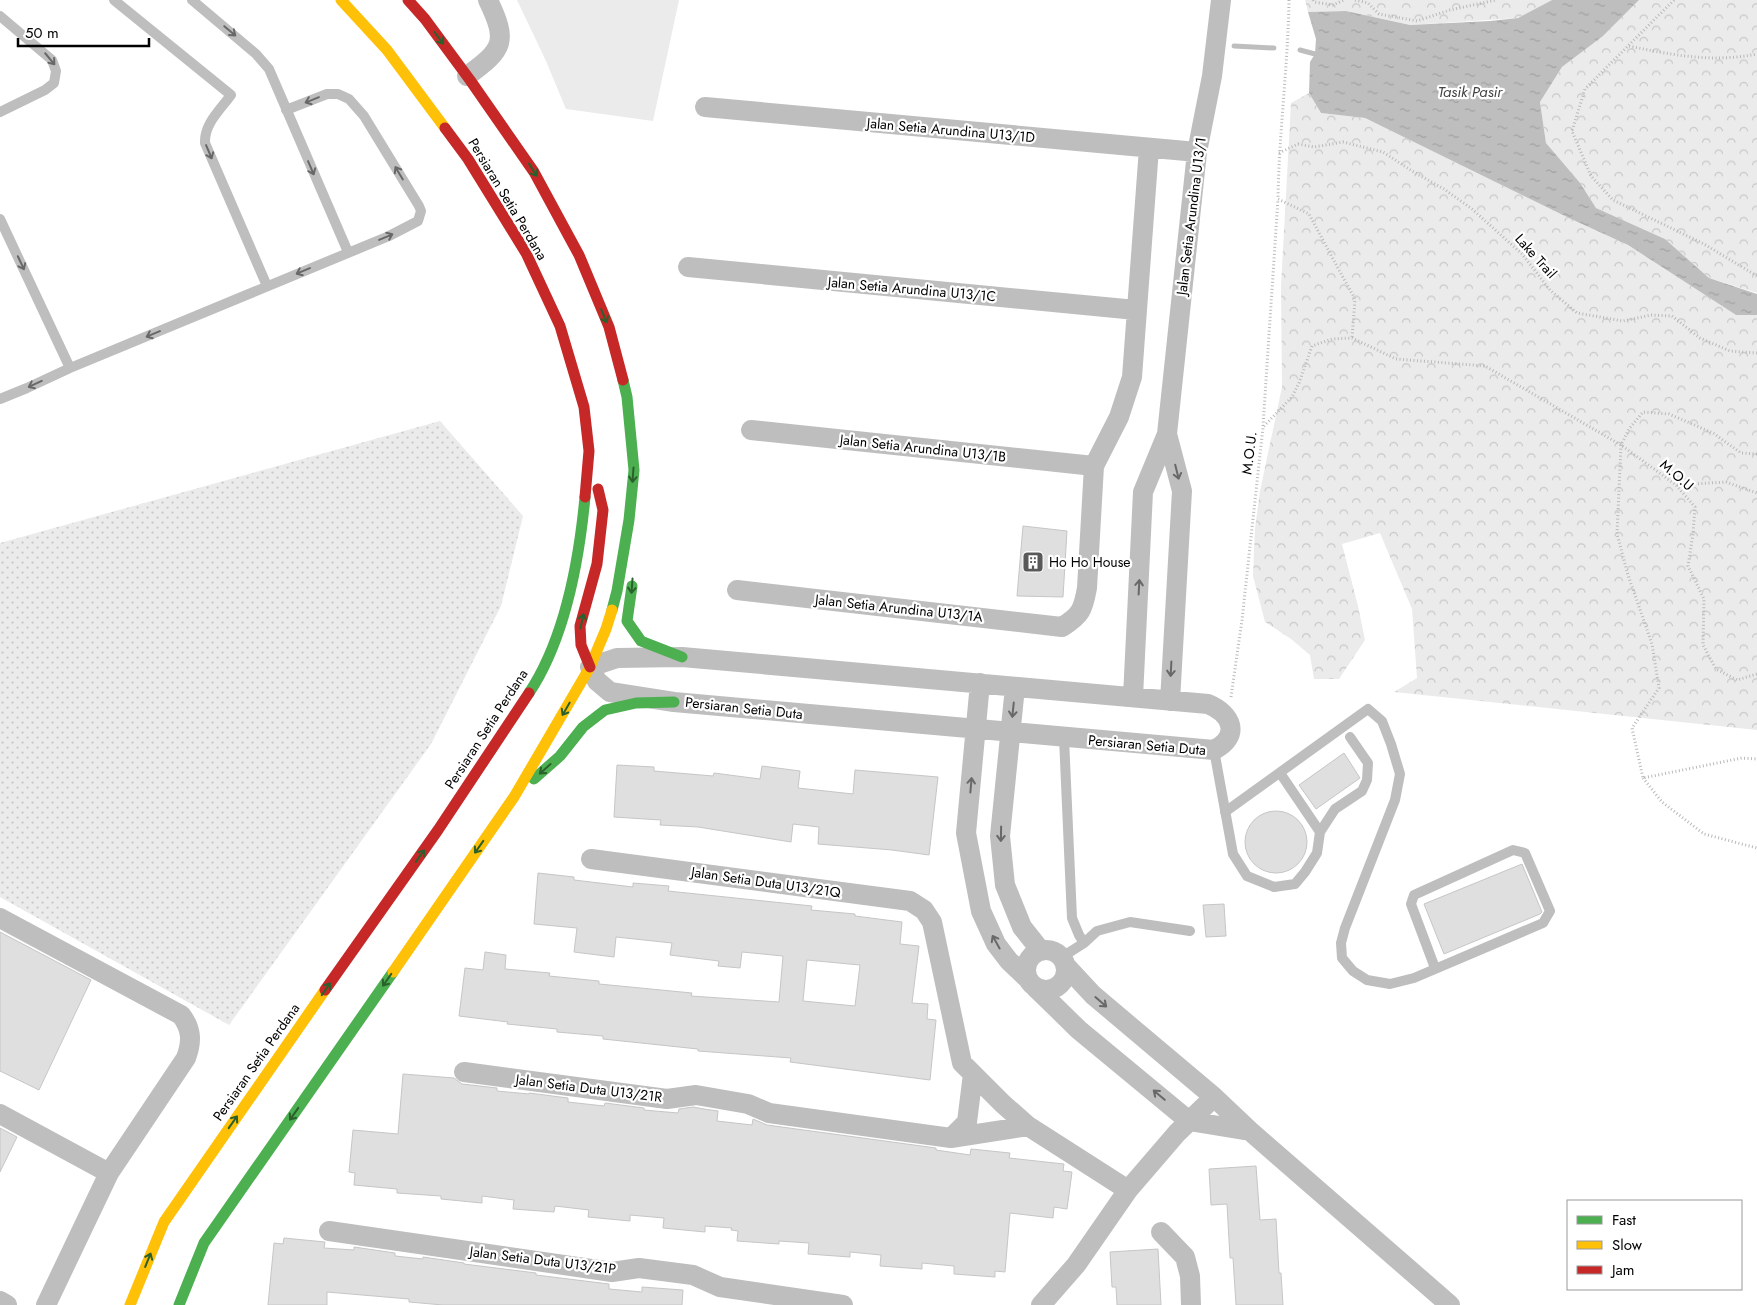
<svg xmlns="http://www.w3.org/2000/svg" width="1757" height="1305" font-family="Jost,sans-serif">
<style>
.grass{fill:url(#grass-dots)}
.forest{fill:url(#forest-crowns)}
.park{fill:#ebebeb}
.water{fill:url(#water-ripples)}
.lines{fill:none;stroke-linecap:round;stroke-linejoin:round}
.stream{stroke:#bebebe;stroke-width:5}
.building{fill:#dfdfdf;stroke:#c6c6c6;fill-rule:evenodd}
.path{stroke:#b9b9b9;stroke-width:3;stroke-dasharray:1 2.5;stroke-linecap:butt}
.lane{stroke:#bebebe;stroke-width:10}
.street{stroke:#bebebe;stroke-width:20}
.fast{stroke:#4caf50;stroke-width:11}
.slow{stroke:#ffc107;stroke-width:11}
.jam{stroke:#c62828;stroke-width:11}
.oneway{stroke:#686868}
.oneway2{stroke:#2a602c}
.labels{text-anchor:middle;stroke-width:4.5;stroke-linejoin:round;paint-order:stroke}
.street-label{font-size:14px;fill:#000;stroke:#fff}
.poi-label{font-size:14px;fill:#000;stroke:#fff;text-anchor:start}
.water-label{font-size:15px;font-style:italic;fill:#434343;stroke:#fff}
</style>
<defs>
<pattern id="grass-dots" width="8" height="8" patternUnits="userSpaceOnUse" patternTransform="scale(1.25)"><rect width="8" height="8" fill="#ebebeb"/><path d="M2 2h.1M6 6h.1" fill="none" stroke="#c8c8c8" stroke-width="1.8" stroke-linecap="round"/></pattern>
<pattern id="forest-crowns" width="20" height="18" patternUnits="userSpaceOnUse" patternTransform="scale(1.25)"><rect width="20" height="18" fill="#ebebeb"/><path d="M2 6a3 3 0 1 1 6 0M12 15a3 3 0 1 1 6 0" fill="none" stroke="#c8c8c8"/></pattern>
<pattern id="water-ripples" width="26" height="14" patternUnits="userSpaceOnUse" patternTransform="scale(1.25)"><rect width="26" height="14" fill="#bebebe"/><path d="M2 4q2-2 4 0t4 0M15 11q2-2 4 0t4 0" fill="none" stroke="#a2a2a2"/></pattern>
</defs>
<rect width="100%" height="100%" fill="#fff"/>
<path class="grass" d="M440,421L523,516L501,606L431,744L229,1025L0,897V543Z"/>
<path class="forest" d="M1305,0H1552L1518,18L1442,23L1410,25L1346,11L1308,12Z
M1639,0H1757V293L1709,278L1665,239L1596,208L1546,143L1540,102L1562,67L1603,36Z
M1309,93L1321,113L1365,118L1571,219L1628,245L1736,315H1757V730L1394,692L1417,678L1412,609L1380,533L1342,544L1358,606L1365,640L1339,679H1314L1310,655L1291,639L1265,622L1253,576L1255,528L1260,491L1282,387L1281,286L1291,103Z"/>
<path class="park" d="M517,0H679L653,121L566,109L546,61Z"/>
<path class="water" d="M1552,0H1639L1603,36L1562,67L1540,102L1546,143L1580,183L1596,208L1665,239L1709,278L1757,294V315H1736L1628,245L1571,219L1365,118L1321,113L1309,93L1310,62L1315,54L1316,39L1308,12L1346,11L1410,25L1490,21L1518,18Z"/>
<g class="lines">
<path class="stream" d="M1234,46L1274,48
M1300,50L1315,54"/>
</g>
<path class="building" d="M1023,526L1067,531L1063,597L1017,596Z
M1344,753L1360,778L1316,809L1299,785Z
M617,765L654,767V771L713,776L714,773L760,779L762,766L800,771L798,788L853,794L855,770L938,777L929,855L892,850L818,844L819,827L793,824L791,842L698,827L660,825L661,820L614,817Z
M1245 842a31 31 0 1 1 62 0a31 31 0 1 1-62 0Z
M1522,864L1542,912L1540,914L1444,954L1424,904Z
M538,873L574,877V880L633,887V883L669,886L668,891L812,906L811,910L855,914V916L902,922L900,944L919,946L912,1003L928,1004L927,1019L936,1020L930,1080L790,1062L791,1058L698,1051V1049L603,1039V1036L557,1032V1029L507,1024L508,1022L459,1016L465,968L483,970L485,952L506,955L505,969L550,973L549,976L599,981V984L692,993L691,996L779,1002L783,956L742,952L740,968L718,966L719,961L670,955L672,943L616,937L614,957L574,952L577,928L534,924ZM807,960L860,965L855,1006L803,1001Z
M1224,904L1226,936L1206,937L1203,905Z
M0,932L91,980L39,1090L0,1071Z
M403,1074L454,1078L462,1084L497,1088V1091L529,1094V1093L568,1098V1102L604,1106L605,1103L644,1108V1110L678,1113L679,1109L693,1107L704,1109L718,1111L717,1121L752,1125L753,1119L767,1125L936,1148V1150L970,1155L971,1149L1010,1153L1009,1158L1064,1164L1063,1171L1072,1172L1067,1209L1054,1207L1053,1218L1010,1213L1005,1272L995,1271V1277L954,1274V1266L922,1263V1269L880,1266L881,1255L850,1252V1257L808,1254L809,1243L779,1241V1244L737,1241L738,1231L731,1230L732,1228L705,1226V1232L663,1228L664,1218L630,1215V1221L588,1217L589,1210L555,1206L554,1212L513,1209L514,1200L482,1196V1203L441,1199V1196L397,1193V1189L354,1185L355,1173L349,1172L353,1130L398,1134Z
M0,1128L17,1137L0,1172Z
M1256,1166L1260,1220L1276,1219L1279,1273H1281L1283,1305H1236L1233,1258H1230L1227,1204L1211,1205L1209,1169Z
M284,1238L325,1242L324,1248L354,1250V1247L395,1253V1256L423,1259V1257L464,1263V1264L536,1273V1275L609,1284V1289L642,1292V1287L683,1290L682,1305H443L409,1302V1299L327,1292V1305H268L274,1243L283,1244Z
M1158,1249L1161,1305H1117L1116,1287H1112L1110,1252Z"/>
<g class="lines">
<path class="path" d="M1289,0C1288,66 1279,132 1278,199L1309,214L1339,270L1355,299L1352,338
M1313,0L1314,2L1333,5L1344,0
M1355,0L1368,3L1379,14L1417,21L1450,10L1496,0
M1674,0L1585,89L1572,131L1591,176L1613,200L1704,244L1757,276
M1629,46C1672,55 1713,63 1757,54
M1279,153L1298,144L1314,147L1343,142L1383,152L1412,171L1444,189L1472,209L1522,254L1550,290L1577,313L1623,321L1651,315L1672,316L1700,338L1730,351L1757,353
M1263,426L1278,199
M1757,454L1741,453L1713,433L1669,414L1643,412L1629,429L1621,445L1617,534L1628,575L1652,644L1659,688L1632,728L1643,778L1742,758L1757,759
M1677,485L1726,482L1757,493
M1231,697L1242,620L1263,427L1292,397L1299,383L1312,346L1332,339L1352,338L1396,359L1485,366L1621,445L1676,485L1695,507L1693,534L1688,566L1704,599L1703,645L1716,669L1737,680L1757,674
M1643,778L1662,802L1704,834L1757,848"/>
<path class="lane" d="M114,0L231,95C220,110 204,124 205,143L267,286
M192,0L256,54L269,69L348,252
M0,16L52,60L56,71L54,83L45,90L0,112
M0,219L70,368
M0,399L27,388L70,368L389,236L418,221L421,211L419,206L364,116L349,99L338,94H327L286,110
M1064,738L1072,918L1079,935L1084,943
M1214,750L1233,854L1247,876L1274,887L1295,884L1305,872L1317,853L1320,832L1335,809L1362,791L1367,780L1368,763L1350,737
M1280,773L1320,832
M1225,812L1368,709L1382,721L1391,744L1400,774L1395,800L1345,928L1341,943L1342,958L1353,971L1367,980L1390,984L1414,978L1543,923L1550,911L1525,853L1513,850L1414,895L1411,904L1435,968
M1062,957L1084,943L1097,931L1130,922L1190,931"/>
<path class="street" d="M467,76C504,49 508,42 488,0
M705,107L1197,152
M688,267L1136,310
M751,430L1094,466
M1167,434L1197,152L1212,76L1221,0
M737,590L1062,627C1081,615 1083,610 1087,588L1094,466L1119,417L1132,377L1149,148
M682,657L1208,704C1232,714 1241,736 1214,750L674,702L610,692L597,681L590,667L617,658Z
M980,683L966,833L981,911L996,944L1009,961L1028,979
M1015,687L1000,836L1005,885L1022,927L1041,951
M1133,697L1143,492L1167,434L1182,491L1170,701
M591,859L910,901L924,910L932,922L962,1063L1003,1104L1028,1126L1128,1190
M0,918L181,1015C192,1029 192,1042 186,1058L109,1173L46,1305
M1026 970a20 20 0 1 1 40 0a20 20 0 1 1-40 0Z
M1067,967L1093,995L1214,1097L1250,1131L1450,1305
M1035,987L1079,1030L1189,1121L1250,1131
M464,1072L667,1099L696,1095L748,1104L769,1113L951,1138L1028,1126
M0,1114L109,1173
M951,1138L967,1122L973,1074
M329,1231L612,1272L639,1268L693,1275L720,1287L843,1305
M1161,1232L1185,1257L1190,1276L1191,1305
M0,1301L7,1305
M1041,1305L1076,1265L1128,1190L1177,1133L1214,1097"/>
<path class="fast" d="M632,586L627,621L641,641L682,657
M612,610L617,591L629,520L634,470L627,397L623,380
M529,693C565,639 579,561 585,497
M534,779L560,756L583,727L605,710L636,703L674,702
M179,1305L204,1243L393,972"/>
<path class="slow" d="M341,0L387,50L445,128
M393,972L514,797L590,667L606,629L612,610
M130,1305L164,1222L325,990"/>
<path class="jam" d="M408,0L425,19L470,80L534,172L579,255L609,327L623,380
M445,128L468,159L526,253L560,326L584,407L589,451L585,497
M590,667L581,645L580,626L597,564L603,510L598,489
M325,990L438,830L529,693"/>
</g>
<defs><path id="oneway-shaft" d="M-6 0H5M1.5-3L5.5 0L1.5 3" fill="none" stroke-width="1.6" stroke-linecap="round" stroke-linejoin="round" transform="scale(1.25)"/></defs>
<g class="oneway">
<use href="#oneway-shaft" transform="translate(230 31) rotate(40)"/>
<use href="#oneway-shaft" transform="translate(50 59) rotate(50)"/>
<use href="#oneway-shaft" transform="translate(312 100) rotate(158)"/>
<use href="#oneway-shaft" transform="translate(209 152) rotate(67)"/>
<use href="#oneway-shaft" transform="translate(311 168) rotate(67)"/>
<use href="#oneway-shaft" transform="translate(399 173) rotate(-121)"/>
<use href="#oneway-shaft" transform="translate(386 237) rotate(-23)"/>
<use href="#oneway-shaft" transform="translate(21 263) rotate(65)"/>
<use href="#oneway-shaft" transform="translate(303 271) rotate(157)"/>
<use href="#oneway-shaft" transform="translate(153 334) rotate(157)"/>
<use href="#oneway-shaft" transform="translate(35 384) rotate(155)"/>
<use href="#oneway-shaft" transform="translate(1177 472) rotate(76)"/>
<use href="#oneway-shaft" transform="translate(1139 587) rotate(-87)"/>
<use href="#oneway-shaft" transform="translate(1171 669) rotate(93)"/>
<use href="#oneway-shaft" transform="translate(1013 710) rotate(96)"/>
<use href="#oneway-shaft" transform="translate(971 785) rotate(-85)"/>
<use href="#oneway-shaft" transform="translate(1001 834) rotate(91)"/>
<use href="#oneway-shaft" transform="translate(996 942) rotate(-119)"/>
<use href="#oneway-shaft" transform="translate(1101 1002) rotate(41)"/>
<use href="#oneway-shaft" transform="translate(1159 1095) rotate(-140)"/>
</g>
<g class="oneway2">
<use href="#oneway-shaft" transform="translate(439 38) rotate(53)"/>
<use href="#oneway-shaft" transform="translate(533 170) rotate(58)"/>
<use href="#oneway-shaft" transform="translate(604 316) rotate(67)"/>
<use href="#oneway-shaft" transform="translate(633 475) rotate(94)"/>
<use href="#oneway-shaft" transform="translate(632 586) rotate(94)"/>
<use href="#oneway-shaft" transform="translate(582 621) rotate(-78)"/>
<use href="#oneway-shaft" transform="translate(566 709) rotate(120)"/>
<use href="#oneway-shaft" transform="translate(545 769) rotate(138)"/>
<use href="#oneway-shaft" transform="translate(479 847) rotate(125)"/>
<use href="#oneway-shaft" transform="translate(420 856) rotate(-55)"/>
<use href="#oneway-shaft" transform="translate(387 980) rotate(125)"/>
<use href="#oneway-shaft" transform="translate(326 989) rotate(-55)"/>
<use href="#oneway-shaft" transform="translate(294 1114) rotate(125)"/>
<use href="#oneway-shaft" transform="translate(233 1122) rotate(-55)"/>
<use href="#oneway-shaft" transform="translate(148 1260) rotate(-68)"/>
</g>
<defs>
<g id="building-square" transform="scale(1.125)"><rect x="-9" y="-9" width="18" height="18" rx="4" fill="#595959" stroke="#fff"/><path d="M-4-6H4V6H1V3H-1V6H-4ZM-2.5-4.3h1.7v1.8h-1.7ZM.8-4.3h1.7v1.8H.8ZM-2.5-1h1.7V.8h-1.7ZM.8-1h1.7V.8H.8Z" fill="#fff"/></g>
</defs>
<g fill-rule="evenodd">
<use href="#building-square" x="1033" y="562"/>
</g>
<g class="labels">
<g class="street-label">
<text transform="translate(951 130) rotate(5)" y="5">Jalan Setia Arundina U13/1D</text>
<text transform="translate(508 199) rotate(59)" y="5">Persiaran Setia Perdana</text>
<text transform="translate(1191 216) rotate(-83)" y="5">Jalan Setia Arundina U13/1</text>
<text transform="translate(1536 256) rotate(48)" y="5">Lake Trail</text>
<text transform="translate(912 289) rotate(5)" y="5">Jalan Setia Arundina U13/1C</text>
<text transform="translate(923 448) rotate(6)" y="5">Jalan Setia Arundina U13/1B</text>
<text transform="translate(1249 453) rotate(-83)" y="5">M.O.U.</text>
<text transform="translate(1677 475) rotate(41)" y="5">M.O.U</text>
<text transform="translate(899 608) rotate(6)" y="5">Jalan Setia Arundina U13/1A</text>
<text transform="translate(744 708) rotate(6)" y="5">Persiaran Setia Duta</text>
<text transform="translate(486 729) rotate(-57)" y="5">Persiaran Setia Perdana</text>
<text transform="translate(1147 745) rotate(5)" y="5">Persiaran Setia Duta</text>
<text transform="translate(766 882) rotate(8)" y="5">Jalan Setia Duta U13/21Q</text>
<text transform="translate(256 1062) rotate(-55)" y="5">Persiaran Setia Perdana</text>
<text transform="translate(589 1088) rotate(7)" y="5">Jalan Setia Duta U13/21R</text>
<text transform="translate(543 1260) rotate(7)" y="5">Jalan Setia Duta U13/21P</text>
</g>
<g class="poi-label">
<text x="1049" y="567">Ho Ho House</text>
</g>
<g class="water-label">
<text x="1470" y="97">Tasik Pasir</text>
</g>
</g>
<rect x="1567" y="1200" width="175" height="90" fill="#ffffff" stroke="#999999"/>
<rect x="1577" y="1216" width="25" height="8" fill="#4caf50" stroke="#999999"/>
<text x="1612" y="1225" font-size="15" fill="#000000">Fast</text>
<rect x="1577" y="1241" width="25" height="8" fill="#ffc107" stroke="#999999"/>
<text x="1612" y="1250" font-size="15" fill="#000000">Slow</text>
<rect x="1577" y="1266" width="25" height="8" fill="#c62828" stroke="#999999"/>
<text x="1612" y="1275" font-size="15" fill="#000000">Jam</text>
<path d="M18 38v8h131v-8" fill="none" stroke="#000000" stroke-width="2.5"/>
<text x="25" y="38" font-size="15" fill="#000000" stroke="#ffffff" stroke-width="4" paint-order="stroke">50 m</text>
</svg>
